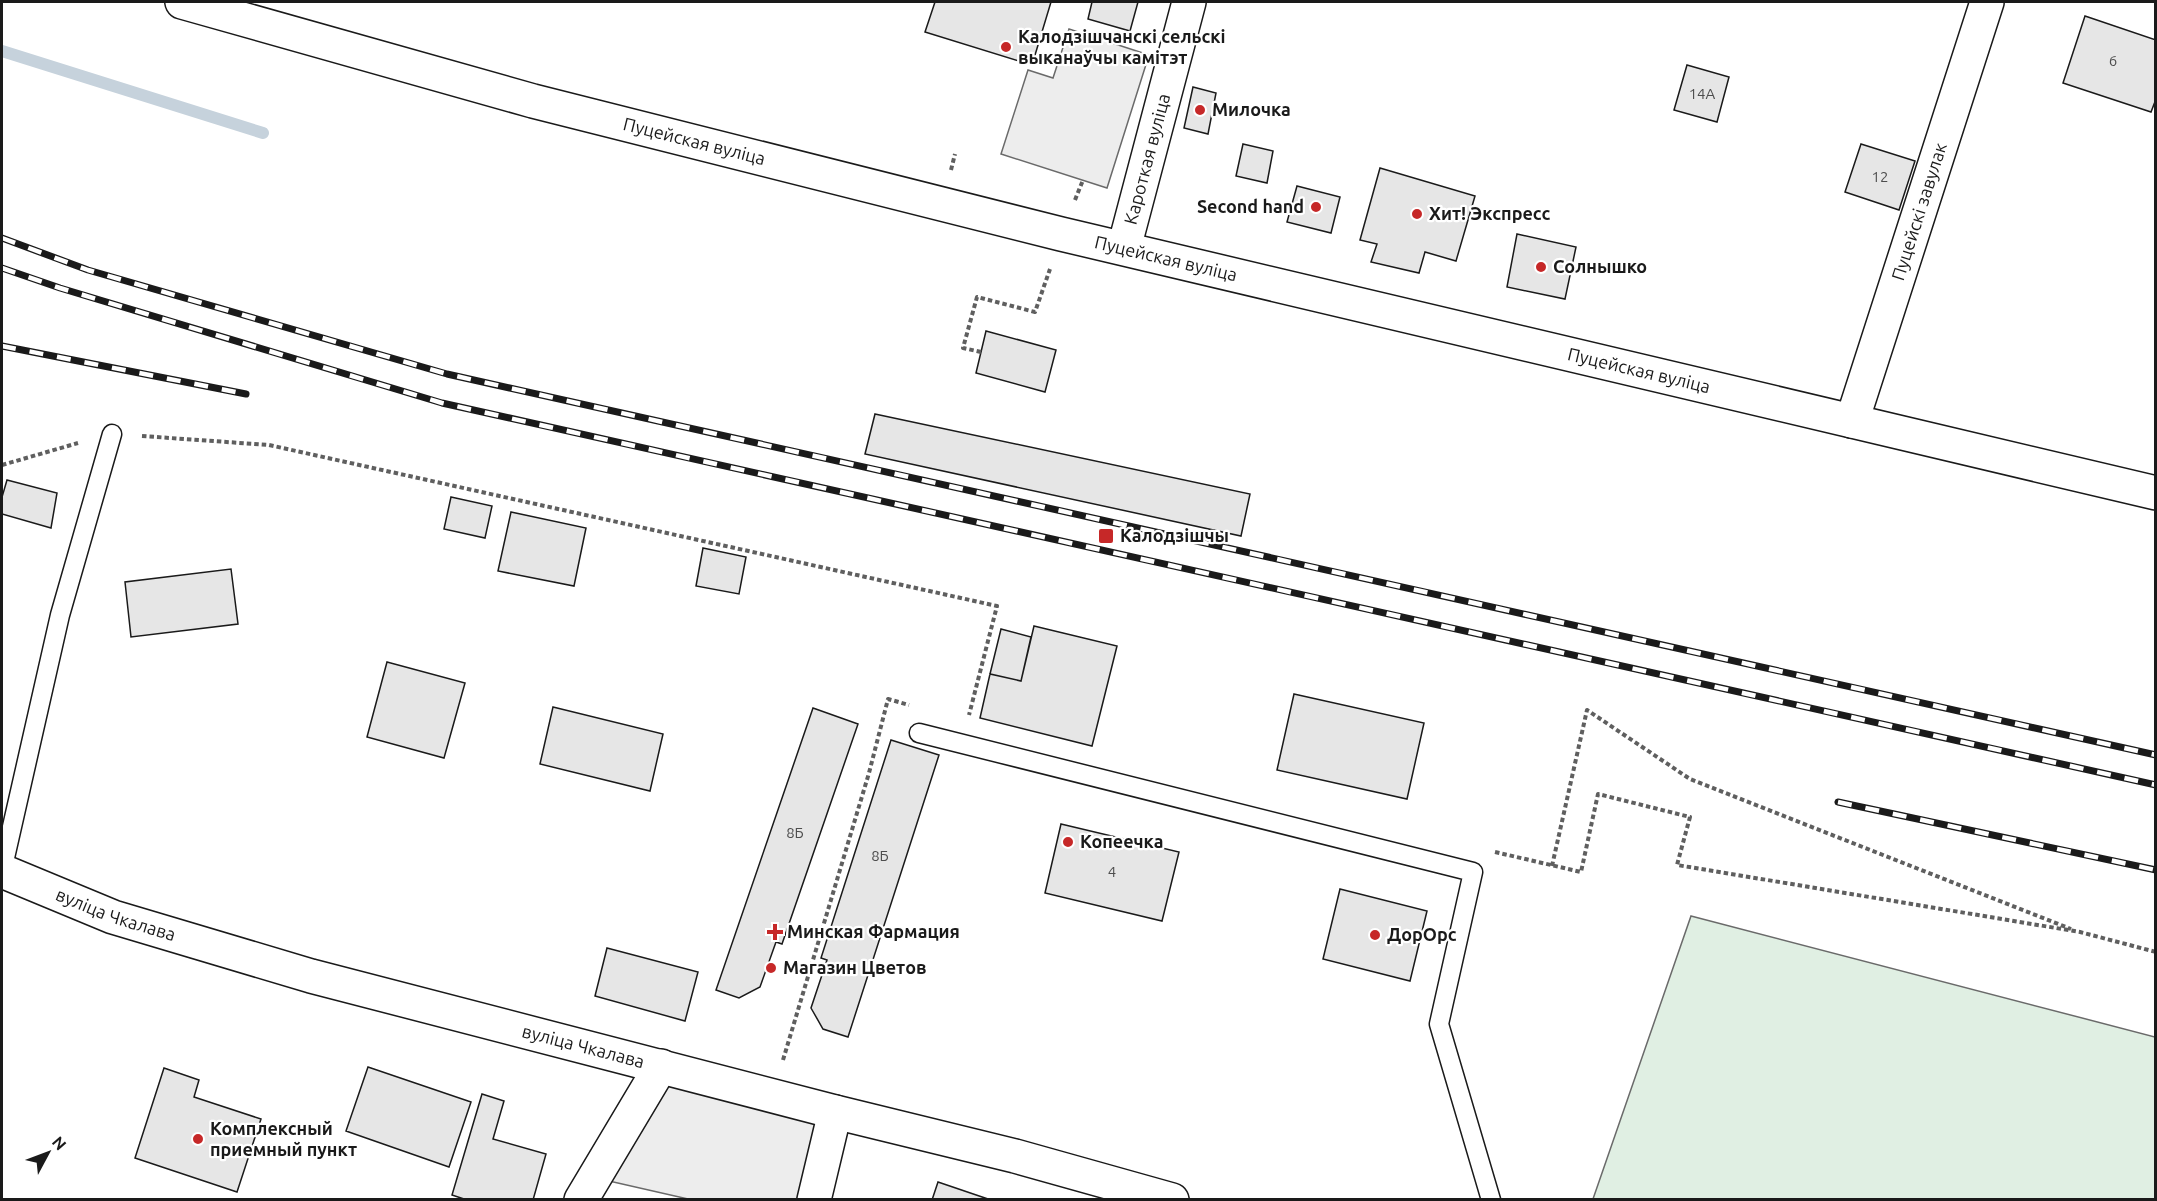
<svg xmlns="http://www.w3.org/2000/svg" width="2157" height="1201" font-family="Ubuntu,sans-serif">
<style>
.green{fill:#e0efe3;stroke:#6a6a6a;stroke-width:1.5}
.parking{fill:#ededed;stroke:#6a6a6a;stroke-width:1.5}
.lines{fill:none;stroke-linecap:round;stroke-linejoin:round}
.stream{stroke:#c6d2dc;stroke-width:12}
.building{fill:#e6e6e6;stroke:#1a1a1a;stroke-width:1.5}
.lane-casing{stroke:#1a1a1a;stroke-width:21}
.street-casing{stroke:#1a1a1a;stroke-width:36}
.secondary-casing{stroke:#1a1a1a;stroke-width:36}
.path{stroke:#5f5f5f;stroke-width:4;stroke-dasharray:4.5 3;stroke-linecap:butt}
.lane{stroke:#fff;stroke-width:18}
.street{stroke:#fff;stroke-width:33}
.secondary{stroke:#fff;stroke-width:33}
.rail-casing{stroke:#1a1a1a;stroke-width:7}
.rail{stroke:#fff;stroke-width:4.5;stroke-dasharray:14;stroke-linecap:butt}
.poi-dot{fill:#c62828;stroke:#fff;stroke-width:2}
.labels{text-anchor:middle;stroke-width:4.5;stroke-linejoin:round;paint-order:stroke}
.number-label{font-size:15px;fill:#4d4d4d}
.poi-label{font-size:18px;font-weight:bold;fill:#1a1a1a;stroke:#fff;text-anchor:start}
.street-label{font-size:18px;fill:#1a1a1a;stroke:#fff}
</style>
<rect width="100%" height="100%" fill="#fff"/>
<path class="green" d="M1691,916L2155,1037V1199H1593Z"/>
<path class="parking" d="M1069,29L1149,55L1107,188L1001,154L1028,70L1053,78Z
M671,1075L826,1117L804,1199H688L609,1181Z"/>
<g class="lines">
<path class="stream" d="M2,51L263,133"/>
</g>
<path class="building" d="M935,2H1051L1032,65L925,32Z
M1092,2H1138L1130,31L1088,19Z
M2085,16L2156,40V99L2151,112L2063,83Z
M1687,65L1729,77L1717,122L1674,110Z
M1193,87L1216,93L1208,134L1184,128Z
M1243,144L1273,151L1267,183L1236,176Z
M1861,144L1915,161L1899,210L1845,192Z
M1380,168L1475,196L1456,261L1425,252L1419,273L1371,262L1377,244L1360,240Z
M1297,186L1340,197L1331,233L1287,222Z
M1517,234L1576,247L1565,299L1507,287Z
M986,331L1056,350L1045,392L976,373Z
M875,414L1250,494L1241,536L865,454Z
M7,480L57,493L51,528L2,514V497Z
M451,497L492,506L485,538L444,529Z
M511,512L586,528L574,586L498,571Z
M703,548L746,557L739,594L696,586Z
M231,569L238,624L131,637L125,582Z
M1034,626L1117,646L1092,746L980,718L990,674L1021,681Z
M1001,629L1031,637L1021,681L990,674Z
M387,662L465,683L444,758L367,737Z
M1294,694L1424,723L1407,799L1277,770Z
M553,707L663,734L650,791L540,764Z
M813,708L858,724L782,944L776,942L760,987L739,998L716,990Z
M891,740L939,755L848,1037L823,1029L811,1008L827,960L821,958Z
M1061,824L1179,852L1162,921L1045,893Z
M1340,889L1427,911L1410,981L1323,959Z
M607,948L698,972L685,1021L595,996Z
M368,1067L471,1102L449,1167L346,1131Z
M164,1068L199,1080L194,1097L261,1119L237,1192L135,1158Z
M482,1094L504,1101L493,1139L546,1154L533,1200H467L452,1195Z
M938,1182L991,1200H932Z"/>
<g class="lines">
<g class="lane-casing">
<path id="lane" d="M919,733L1473,872L1439,1024L1491,1200
M2,871L60,615L112,434"/>
</g>
<g class="street-casing">
<g id="street">
<path id="s1" d="M182,2L533,101L1061,234L2156,493"/>
<path id="s2" d="M1124,248L1189,2"/>
<path id="s3" d="M1852,421L1987,2"/>
<path d="M581,1200L661,1066"/>
<path d="M814,1200L835,1112"/>
</g>
</g>
<g class="secondary-casing">
<g id="secondary">
<path id="s4" d="M2,871L113,917L311,976L835,1112L1015,1156L1172,1200"/>
</g>
</g>
<path class="path" d="M951,170L955,154
M1075,200L1083,180
M981,352L963,348L977,297L1035,312L1050,269
M142,436L269,445L997,606L969,715
M2,465L78,443
M1495,852L1581,872L1598,794L1690,817L1677,865L2080,932L2156,952
M1552,866L1587,710L1690,779L2071,929
M783,1060L869,773L888,699L909,705"/>
<use href="#lane" class="lane"/>
<use href="#street" class="street"/>
<use href="#secondary" class="secondary"/>
<g class="rail-casing">
<path id="rail" d="M2,238L88,270L447,374L2156,755
M2,268L60,288L442,403L2156,785
M2,346L246,394
M1838,802L2156,870"/>
</g>
<use href="#rail" class="rail"/>
</g>
<g class="poi-dot">
<circle cx="1006" cy="47" r="6"/>
<circle cx="1200" cy="110" r="6"/>
<circle cx="1316" cy="207" r="6"/>
<circle cx="1417" cy="214" r="6"/>
<circle cx="1541" cy="267" r="6"/>
<rect x="1098" y="528" width="16" height="16" rx="3"/>
<circle cx="1068" cy="842" r="6"/>
<path d="M772 923h6v6h6v6h-6v6h-6v-6h-6v-6h6z"/>
<circle cx="1375" cy="935" r="6"/>
<circle cx="771" cy="968" r="6"/>
<circle cx="198" cy="1139" r="6"/>
</g>
<g class="labels">
<g class="number-label">
<text x="2113" y="66">6</text>
<text x="1702" y="99">14А</text>
<text x="1880" y="182">12</text>
<text x="795" y="838">8Б</text>
<text x="880" y="861">8Б</text>
<text x="1112" y="877">4</text>
</g>
<g class="poi-label">
<text x="1018" y="43">Калодзішчанскі сельскі<tspan x="1018" dy="21">выканаўчы камітэт</tspan></text>
<text x="1212" y="116">Милочка</text>
<text x="1304" y="213" text-anchor="end">Second hand</text>
<text x="1429" y="220">Хит! Экспресс</text>
<text x="1553" y="273">Солнышко</text>
<text x="1120" y="542">Калодзішчы</text>
<text x="1080" y="848">Копеечка</text>
<text x="787" y="938">Минская Фармация</text>
<text x="1387" y="941">ДорОрс</text>
<text x="783" y="974">Магазин Цветов</text>
<text x="210" y="1135">Комплексный<tspan x="210" dy="21">приемный пункт</tspan></text>
</g>
<g class="street-label">
<text dy="6" stroke="none"><textPath href="#s1" startOffset="531">Пуцейская вуліца</textPath></text>
<text dy="6" stroke="none"><textPath href="#s2" startOffset="92">Кароткая вуліца</textPath></text>
<text dy="6" stroke="none"><textPath href="#s3" startOffset="220">Пуцейскі завулак</textPath></text>
<text dy="6" stroke="none"><textPath href="#s1" startOffset="1017">Пуцейская вуліца</textPath></text>
<text dy="6" stroke="none"><textPath href="#s1" startOffset="1503">Пуцейская вуліца</textPath></text>
<text dy="6" stroke="none"><textPath href="#s4" startOffset="122">вуліца Чкалава</textPath></text>
<text dy="6" stroke="none"><textPath href="#s4" startOffset="608">вуліца Чкалава</textPath></text>
</g>
</g>
<rect width="2157" height="1201" fill="none" stroke="#1a1a1a" stroke-width="6"/>
<g transform="translate(48 1153) rotate(49)" stroke="#ffffff" stroke-width="4.5" paint-order="stroke">
<path d="M0-4.5L10 22L0 15L-10 22Z" fill="#1a1a1a"/>
<text y="-9" font-size="16" font-weight="bold" text-anchor="middle" fill="#1a1a1a">N</text>
</g>
</svg>
